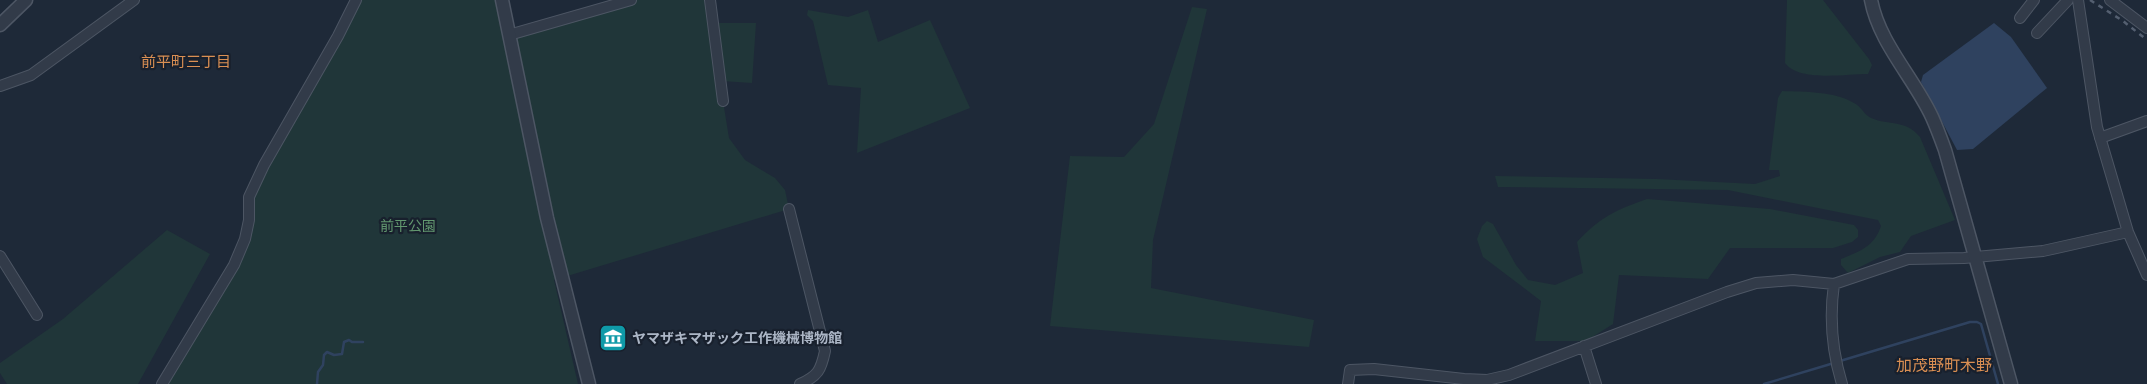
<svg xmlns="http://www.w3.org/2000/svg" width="2147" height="384" font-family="'Varela Round','Noto Sans JP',sans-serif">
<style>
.green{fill:#203639}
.water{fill:#2f425f}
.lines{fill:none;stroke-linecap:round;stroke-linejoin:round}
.stream{stroke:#2f425f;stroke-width:2.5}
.minor-casing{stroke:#4d5664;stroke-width:12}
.tertiary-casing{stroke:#4d5664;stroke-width:15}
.minor{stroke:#323b49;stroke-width:10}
.tertiary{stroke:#323b49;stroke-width:12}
.rail{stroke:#545f70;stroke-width:2.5;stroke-dasharray:5 5;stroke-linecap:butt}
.labels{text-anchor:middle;stroke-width:4.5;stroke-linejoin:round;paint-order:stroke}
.park-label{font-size:14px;fill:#62976f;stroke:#18202d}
.poi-label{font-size:14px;font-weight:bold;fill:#acb6c6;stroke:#18202d;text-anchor:start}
.neighbourhood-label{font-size:15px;fill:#da8f53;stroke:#18202d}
.quarter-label{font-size:16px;fill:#da8f53;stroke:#18202d}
</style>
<rect width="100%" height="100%" fill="#1e2938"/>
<path class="green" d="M356,0H495L505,41L637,0H710L723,101L729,138L745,160L775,178L785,190L789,209L554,280L578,384H163L245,239L249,197Z
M1787,0H1823L1869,59L1872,65L1868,74C1845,74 1799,82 1785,63Z
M1192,7L1207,9L1153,240L1151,288L1314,320L1309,347L1050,326L1070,156L1124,157L1154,124Z
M808,10L848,17L868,10L878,42L930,20L970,108L857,153L861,88L828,85L813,21L807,15Z
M718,23H756L752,83L722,81Z
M1782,91C1805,92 1834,91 1854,103C1861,106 1864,115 1871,118C1890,126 1905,119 1920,137L1955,220L1911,236L1900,252L1880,257L1848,273L1841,265V259C1860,251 1874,247 1881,226L1878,220L1728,190L1498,187L1495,176L1657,179L1755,184L1780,176L1779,170H1769L1778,98Z
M1647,199L1770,209L1854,225L1858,230V237L1852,242L1833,248H1730L1708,279L1619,275L1613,324L1586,341H1535L1541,301L1483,257L1477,239L1482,226L1487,221L1493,224L1516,265L1528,280L1555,285L1583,273L1577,242C1600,217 1616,210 1647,199Z
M167,230L210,254L138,384H7L0,373V363L63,319Z"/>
<path class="water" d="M1994,23L2011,37L2047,88L1973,149L1957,150L1921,82L1923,75Z"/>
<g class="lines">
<path class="stream" d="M1840,361L1970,322H1977L1981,324L1998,384
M317,384L318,372L323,365L324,355L327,352L334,355L342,354L344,342L349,340L352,342H363
M1764,384L1834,363"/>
<g class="minor-casing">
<path id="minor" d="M710,0L723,101
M2078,0L2097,127L2128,232L2147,275
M2110,0L2147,28
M2020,18L2034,0
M2037,33L2068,0
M509,35L631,0
M0,86L31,75L134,0
M2100,138L2147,121
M789,209L825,351C821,370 818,376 800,384
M0,256L37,315
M1834,284C1829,319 1832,351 1842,384
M1584,346L1596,384
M162,384L234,265L245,239L249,220V197L264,165L338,36L356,0
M1348,384L1350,370L1374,369L1464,379L1487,380L1509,375L1727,292L1756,283L1793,280L1834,284L1908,259L1964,258L2043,251L2128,232"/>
</g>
<g class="tertiary-casing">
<path id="tertiary" d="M502,0L547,218L589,384
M1871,0C1879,43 1914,78 1932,117C1937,128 1941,139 1945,150L2011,384
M0,25L26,0"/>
</g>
<use href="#minor" class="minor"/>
<use href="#tertiary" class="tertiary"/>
<path class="rail" d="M2090,0L2123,21L2147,40"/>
</g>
<defs>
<g id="museum-square" transform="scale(1.4375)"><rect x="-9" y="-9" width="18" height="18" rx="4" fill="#0f9aa8" stroke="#18202d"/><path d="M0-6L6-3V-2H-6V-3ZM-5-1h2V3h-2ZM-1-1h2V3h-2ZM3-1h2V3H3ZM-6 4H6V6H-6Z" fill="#fff"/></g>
</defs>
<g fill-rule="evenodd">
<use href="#museum-square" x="613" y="338"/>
</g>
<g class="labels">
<g class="park-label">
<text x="408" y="231">前平公園</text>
</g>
<g class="poi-label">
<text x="632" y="343">ヤマザキマザック工作機械博物館</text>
</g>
<g class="neighbourhood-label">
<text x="186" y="67">前平町三丁目</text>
</g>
<g class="quarter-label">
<text x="1944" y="371">加茂野町木野</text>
</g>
</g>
</svg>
